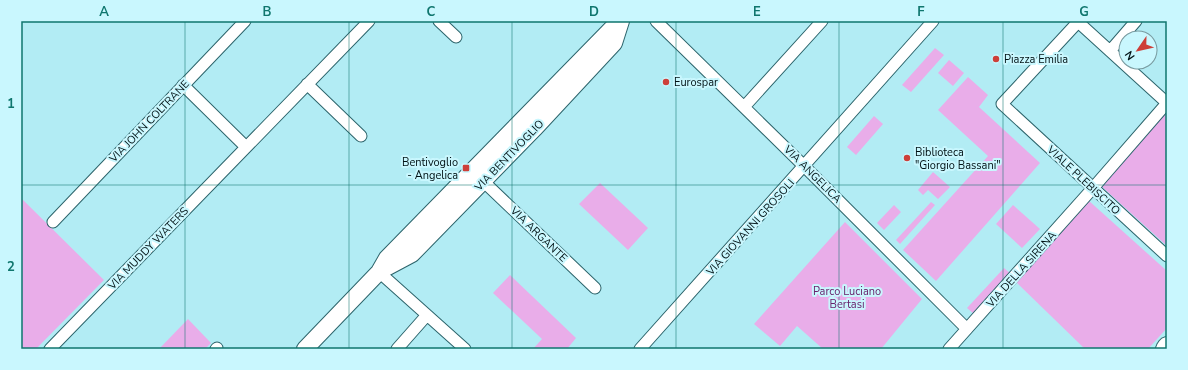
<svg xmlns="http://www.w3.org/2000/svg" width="1188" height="370" font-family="'Nunito Sans',sans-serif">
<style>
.green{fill:#e9ade9}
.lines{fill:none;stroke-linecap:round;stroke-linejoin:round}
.street-casing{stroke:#2c646b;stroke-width:13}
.secondary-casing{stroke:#2c646b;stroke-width:18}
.primary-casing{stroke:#2c646b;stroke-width:20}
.street{stroke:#fff;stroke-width:11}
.secondary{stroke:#fff;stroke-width:16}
.primary{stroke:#fff;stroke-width:18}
.grid{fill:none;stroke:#0f766e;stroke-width:1;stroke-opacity:0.55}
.poi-dot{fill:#cd3f39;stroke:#c9f7fe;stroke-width:1.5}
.labels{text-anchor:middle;stroke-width:4;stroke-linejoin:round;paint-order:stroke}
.poi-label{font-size:11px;fill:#001114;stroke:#c9f7fe;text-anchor:start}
.street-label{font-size:11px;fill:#001114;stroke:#c9f7fe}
.park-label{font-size:11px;fill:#68216b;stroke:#c9f7fe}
.neatline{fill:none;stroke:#0f766e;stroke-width:1.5}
.grid-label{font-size:13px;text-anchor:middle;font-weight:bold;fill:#0f766e}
</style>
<rect width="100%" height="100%" fill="#b2ecf4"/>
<path class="green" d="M935,48L944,55L911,92L902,85Z
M949,60L964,73L953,86L938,73Z
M968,77L988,95L979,107L1040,163L936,281L903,250L988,156L938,110Z
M1167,110V246L1100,185Z
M874,116L883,124L856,155L847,147Z
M933,172L950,187L938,199L928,190L923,195L918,190Z
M600,183L648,228L628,250L579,204Z
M21,198L104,280L36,349H21Z
M1088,200L1167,271V328L1148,349H1085L1016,282Z
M931,202L935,205L900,244L896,240Z
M894,205L901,212L884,230L877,223Z
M1013,205L1040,229L1022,248L996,224Z
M845,222L922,299L881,349H823L797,326L780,346L754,324Z
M1004,268L1011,274L974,314L967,308Z
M510,275L576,338L567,349H533L542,339L493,293Z
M188,319L211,343L205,349H159Z"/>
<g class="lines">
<g class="street-casing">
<path id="street" d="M439,21L456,37
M656,21L804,166L967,329
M1077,21L1167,103
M1078,22L1002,104L1167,256
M1110,51L1136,21
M307,84L361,136
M183,85L246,147
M744,107L822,21
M483,181L595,288
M53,222L245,21
M379,272L465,349
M50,349L369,21
M216,349L217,348
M397,349L427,315
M640,349L933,21
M949,349L1093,188L1167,103"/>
</g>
<g class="secondary-casing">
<path id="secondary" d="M382,270L412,254L534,129L614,43L621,21
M305,349L379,272L387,258L619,21"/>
</g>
<g class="primary-casing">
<path id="primary" d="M1165,349L1167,346"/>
</g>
<use href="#street" class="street"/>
<use href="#secondary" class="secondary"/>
<use href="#primary" class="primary"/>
</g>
<path class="grid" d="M185,21V349M349,21V349M512,21V349M676,21V349M839,21V349M1003,21V349M21,185H1167"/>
<g class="poi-dot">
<circle cx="996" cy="59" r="4"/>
<circle cx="666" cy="82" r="4"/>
<circle cx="907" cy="158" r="4"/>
<rect x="462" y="164" width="8" height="8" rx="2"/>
</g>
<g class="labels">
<g class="poi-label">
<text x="1004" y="63">Piazza Emilia</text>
<text x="674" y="86">Eurospar</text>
<text x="915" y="156">Biblioteca<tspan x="915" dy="13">"Giorgio Bassani"</tspan></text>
<text x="458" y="166" text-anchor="end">Bentivoglio<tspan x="458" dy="13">- Angelica</tspan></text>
</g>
<g class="street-label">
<text transform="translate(149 121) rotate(-46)" y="4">VIA JOHN COLTRANE</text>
<text transform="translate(509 155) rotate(-46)" y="4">VIA BENTIVOGLIO</text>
<text transform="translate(813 174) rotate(45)" y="4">VIA ANGELICA</text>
<text transform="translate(1084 180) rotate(43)" y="4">VIALE PLEBISCITO</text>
<text transform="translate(750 227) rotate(-48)" y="4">VIA GIOVANNI GROSOLI</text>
<text transform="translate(539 234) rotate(44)" y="4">VIA ARGANTE</text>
<text transform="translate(148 248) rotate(-46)" y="4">VIA MUDDY WATERS</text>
<text transform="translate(1021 269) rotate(-48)" y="4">VIA DELLA SIRENA</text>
</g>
<g class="park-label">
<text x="847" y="295">Parco Luciano<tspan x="847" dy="13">Bertasi</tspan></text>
</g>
</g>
<rect width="1188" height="370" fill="none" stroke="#c9f7fe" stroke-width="44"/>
<g transform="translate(1138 50) rotate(236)"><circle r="19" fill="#c9f7fe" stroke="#799ba0"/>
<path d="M0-3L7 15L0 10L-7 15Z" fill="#cd3f39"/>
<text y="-6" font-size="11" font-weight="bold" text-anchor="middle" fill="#001114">N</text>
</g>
<rect x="22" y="22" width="1144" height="326" class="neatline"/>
<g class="grid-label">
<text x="104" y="16">A</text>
<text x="267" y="16">B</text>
<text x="431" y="16">C</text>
<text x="594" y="16">D</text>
<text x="757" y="16">E</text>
<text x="921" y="16">F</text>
<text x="1084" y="16">G</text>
<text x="11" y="108">1</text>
<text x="11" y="271">2</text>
</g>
</svg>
